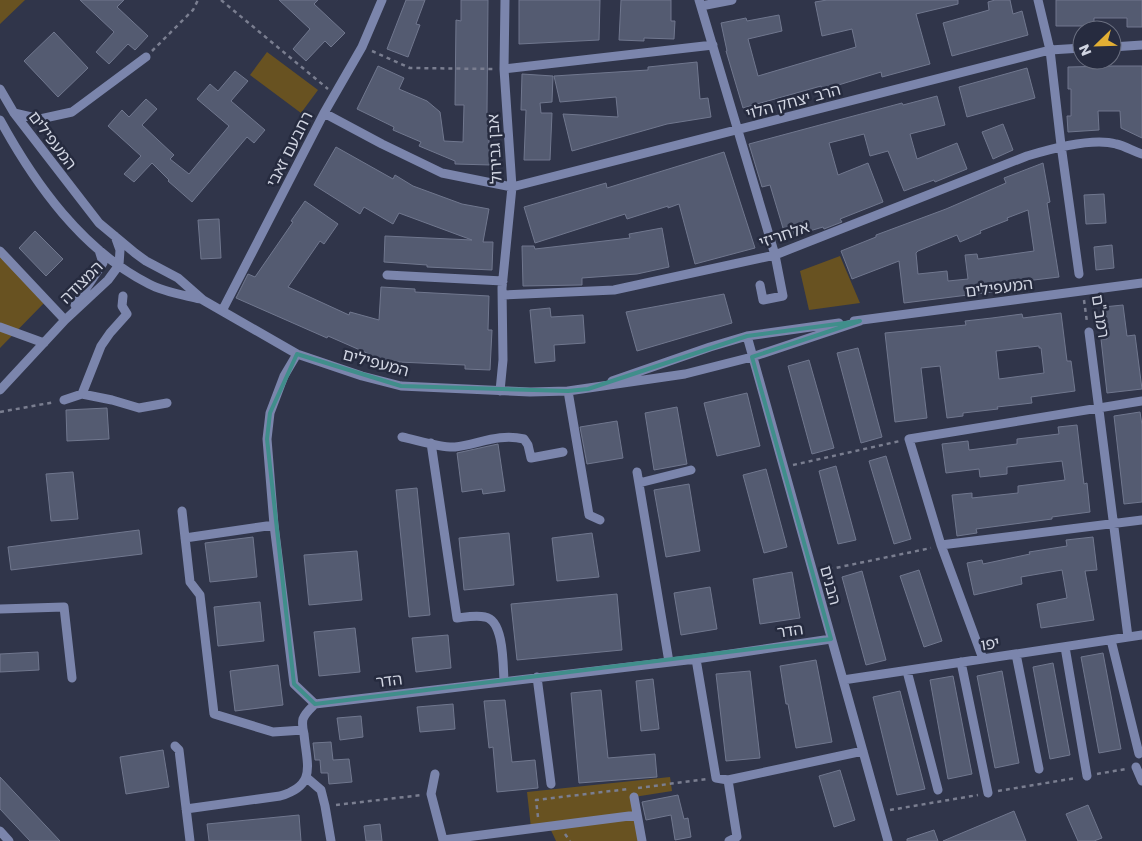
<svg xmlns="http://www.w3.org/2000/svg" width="1142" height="841" font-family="Poppins,'Noto Sans Hebrew',sans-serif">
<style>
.green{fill:#685221}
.building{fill:#545b71;stroke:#70778e;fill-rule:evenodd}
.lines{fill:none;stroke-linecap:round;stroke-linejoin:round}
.path{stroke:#7a7e90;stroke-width:2.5;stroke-dasharray:4 4;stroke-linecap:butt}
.minor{stroke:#7b85ac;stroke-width:9}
.marked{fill:none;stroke:#408e8b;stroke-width:4;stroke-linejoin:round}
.labels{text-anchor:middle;stroke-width:5;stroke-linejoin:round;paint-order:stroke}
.street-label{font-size:16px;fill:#d1d5e2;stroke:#262b3f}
</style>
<rect width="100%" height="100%" fill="#30354a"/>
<path class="green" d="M0,0H25L0,24Z
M267,52L318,90L301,113L250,75Z
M0,255L46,301L0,348Z
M840,256L860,303L809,310L800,271Z
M670,777L672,791L634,797L642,841H556L549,826L531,828L527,792Z"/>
<path class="building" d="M80,0H124L117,7L148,36L135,50L128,44L109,64L96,52L114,32Z
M279,0H318L314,4L345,33L331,47L325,41L306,61L293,49L310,29Z
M406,0H425L416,24L420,25L408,57L387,49Z
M461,0H488L487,113H489V143H492L491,165L455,164V161L419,146L421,142L393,130L394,127L357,109L378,66L404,78L399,89L427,101L440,112L444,141L463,142L464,105H455L456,20L461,21Z
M519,0H600L599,40L519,44Z
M621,0H671V21H675L674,39L644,38V41L619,40Z
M827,0H958V4L916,14L930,64L882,77L881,72L822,90L821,86L743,108L726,51H727L721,23L746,18L747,21L779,15L782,31L748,39L758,76L856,47L852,29L822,36L815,2Z
M995,0H1010L1013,14L1022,11L1028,35L952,56L943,23L989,10L988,2Z
M1056,0H1142V27H1127V18H1094V26H1056Z
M54,32L88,68L58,97L24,61Z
M697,62L700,99L708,98L711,117L667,124L572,151L563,114L618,117L616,97L560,102L554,76L648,70V67Z
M1113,66H1142V138L1121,128L1120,111H1098L1099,130L1068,132L1067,116H1071V89H1068V67Z
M1027,68L1035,98L967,117L959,87Z
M235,71L248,81L231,101L265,130L254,143L247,137L192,202L168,181L169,180L152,163L134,182L124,174L141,156L108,126L122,110L129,117L146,99L157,109L142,125L174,155L170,159L189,174L229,126L197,99L210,84L218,91Z
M522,74L553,76L552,102L540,103L541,113H552L550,160H524L526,110H521Z
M937,96L945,125L910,134L917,159L957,143L967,169L935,182L934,180L904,191L888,151L870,156L864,134L829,143L838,175L868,163L883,202L840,219L842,222L824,229L823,227L786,238L770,185L762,187L749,144L902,103L903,105Z
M1003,124L1013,150L993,159L982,132Z
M336,147L393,179L395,175L413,186L462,204L489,209L483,242H493L492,270L427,267V265L384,262L385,236L472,240L399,213L393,224L364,207L360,214L314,185Z
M724,152L755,248L695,264L679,204L668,208V206L627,219L625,214L535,243L524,207L606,183L607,188Z
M1043,163L1050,202L1047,203L1059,277L1017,282L1018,288L1000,291L904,303L899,261L852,279L841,251L876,237V235L946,209L1006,183L1004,178ZM1028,210L1034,251L978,259L977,254L965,255L968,279L948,281L947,271L918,274L916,253L918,251L957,235L960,242L981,233L980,231L1008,220L1007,218Z
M1104,194L1106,223L1086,224L1084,195Z
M305,201L338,224L324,244L320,241L288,287L349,315L350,312L379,320L381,287L415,289V292L489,296L488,330H492L490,370L465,369V365L376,361V357L328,336L327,338L236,298L248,274L255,277L293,222L291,221Z
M219,219L221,258L201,259L198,220Z
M662,228L669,267L637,274L582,278V285L523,286L522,246H534L535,249L630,238L629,234Z
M35,231L63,259L46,276L19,248Z
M1112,245L1114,268L1096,270L1094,247Z
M724,294L732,323L637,351L626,312Z
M1123,305L1127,336L1135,335L1142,389L1107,393L1101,339H1107L1103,307Z
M550,308L551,317L583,315L585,343L554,345L555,361L535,363L530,310Z
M1061,313L1067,361H1071L1075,391L1031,397L1032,403L997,407L998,409L963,413V416L947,418L940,366L921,368L927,418L895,422L885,333L966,325L965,321L992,318L1022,314L1023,318ZM1039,346V348H1041L1044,373L999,379L996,351Z
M858,348L882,437L861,443L837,353Z
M809,360L834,448L812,454L788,366Z
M747,393L760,446L717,456L704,403Z
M677,407L687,464L654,470L645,413Z
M107,408L109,439L67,441L66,410Z
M1140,412L1142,425V502L1124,504L1114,416Z
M617,421L623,458L587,464L580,427Z
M1077,425L1084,484L1087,483L1090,512L1052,517V519L976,529L977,533L957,536L952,495L972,493V498L1018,493V486L1065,480L1062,461L1007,467V474L980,477L979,469L946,473L942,444L968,441L969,450L1017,444V439L1059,434L1058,427Z
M498,444L505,491L483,494L482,489L462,492L457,453Z
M886,456L911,539L894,544L869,461Z
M836,466L856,540L838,544L819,471Z
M766,469L787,547L764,553L743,475Z
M73,472L78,519L51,521L46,474Z
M689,484L700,551L666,557L654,490Z
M417,488L430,615L409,617L396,490Z
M139,530L142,554L11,570L8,547Z
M509,533L514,585L464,590L459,538Z
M592,533L599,577L557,581L552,538Z
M253,537L257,577L210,582L205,543Z
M1093,537L1097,570L1085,571L1094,620L1041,628L1037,604L1067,598L1062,570L1021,577L1022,584L974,595L967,563L982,560L983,564L1030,554L1029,552L1067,546L1066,540Z
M357,551L362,600L309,605L304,555Z
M919,570L942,641L924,647L900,576Z
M862,571L886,660L866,665L842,577Z
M792,572L800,618L760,624L753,579Z
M710,587L717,629L681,635L674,593Z
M617,594L622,650L517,660L511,604Z
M260,602L264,641L218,646L214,607Z
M355,628L360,672L319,676L314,632Z
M448,635L451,668L416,672L412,638Z
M38,652L39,670L0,672V654Z
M1103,653L1121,749L1099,753L1081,657Z
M816,660L832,742L796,748L788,704H786L780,666Z
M1053,663L1070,755L1050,759L1033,667Z
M278,665L283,705L235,711L230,671Z
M750,671L760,758L726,761L716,674Z
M1002,671L1019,763L995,768L977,676Z
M953,676L972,774L948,779L930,680Z
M653,679L659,729L641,731L636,681Z
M601,690L608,758L655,754L657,777L579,783L571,693Z
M900,691L925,789L897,795L873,697Z
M505,700L512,762L535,760L538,788L497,792L493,747L489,748L484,701Z
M453,704L455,729L420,732L417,707Z
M361,716L363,737L340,740L337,718Z
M331,742L333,760L349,759L352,782L329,784L328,773H321L320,760H315L313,743Z
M163,750L169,787L126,794L120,757Z
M840,770L855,820L834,827L819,776Z
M0,777L60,841H30L0,809Z
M678,795L684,819L688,818L691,837L675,840L671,815L646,820L642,802Z
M1088,805L1102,838L1094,841H1078L1066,814Z
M1014,811L1026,841H943Z
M299,815L301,841H209L207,824Z
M380,824L382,841H366L364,826Z
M934,830L938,841H907V839Z"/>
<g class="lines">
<path class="path" d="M221,0L328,89
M152,51L193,10L198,0
M372,51L410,68L495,69
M1084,300L1087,322
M0,412L55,402
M793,465L900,441
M821,571L931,548
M1097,774L1126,769
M638,788L707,779
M998,791L1076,778
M336,805L422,795
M890,810L978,795
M538,817L536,800L628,789
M565,834L570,841"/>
<path class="minor" d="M699,0L775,255L783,296L763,300L760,285
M1038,0L1050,50L1061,145L1079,274
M701,6L732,0
M1112,47L1142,45
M504,69L713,45
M0,89L14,113L99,223L135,253L146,261L178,278L203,300L297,354L362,376L401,386L530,392L568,391L685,374L752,357L860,321
M14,113L40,119L72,112L146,57
M324,113L382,144L442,173L512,187L1050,50L1082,48
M0,120C35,184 82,250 149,284C164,292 184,295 200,299
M0,251L65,320
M387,275L503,281
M503,295L614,290L775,255L1027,156C1050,149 1092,137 1116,144C1125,146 1133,151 1142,154
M75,305L103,263L99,250
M222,311L324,113L362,47L382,0
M854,321L1142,283
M0,327L44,343
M1089,332L1128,637
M747,336L888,841
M297,354L284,376L270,413L267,439L274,525L294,684L315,704
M612,381L710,347L747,336L839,323
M0,390L65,320L108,280L119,265L120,250L115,236
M500,391L503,360L502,288L512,187L504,69L505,0
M568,391L589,515L600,520
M82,394L101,346L110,333L127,314L122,306L123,296
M64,400L82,394L112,400L139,408L167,403
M402,437C417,440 440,448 455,447C479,444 499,433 524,439L528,445L531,458L563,452
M431,443L457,618C466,617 476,615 485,617C504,620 503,665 504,681
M637,472L669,662
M639,483L691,470
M182,511L190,582L200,595L214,714L273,732L303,730
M185,538L274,525
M941,545L1142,520
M0,609L64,607L72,678
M1111,640L1139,754
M1065,647L1087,776
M1016,654L1039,769
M696,659L716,778L728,780L863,751
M983,659L941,545L909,439L1142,401
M961,662L988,793
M907,671L938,790
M537,677L551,784
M843,680L1142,635
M315,704L696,659L831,639
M175,746L179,750L190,841
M1136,767L1142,781
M435,774L431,794L443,840L637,815
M307,778L321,790L325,806L331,841
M728,780L737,837L729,841
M634,797L642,841
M186,809L280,796C317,785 307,766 304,734C303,730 302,724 303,719C305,713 310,709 315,704
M0,831L9,841"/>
</g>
<path class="marked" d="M860,321L752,357L831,639L315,704L294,684L267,439L270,413L297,354L401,386L568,391L588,389L747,336Z"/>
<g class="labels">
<g class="street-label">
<text transform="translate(793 101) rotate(-15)" y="6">הרב יצחק הלוי</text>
<text transform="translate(53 140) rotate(53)" y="6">המעפילים</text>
<text transform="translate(289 149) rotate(-63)" y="6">רחבעם זאבי</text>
<text transform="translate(494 149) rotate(-93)" y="6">אבן גבירול</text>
<text transform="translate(784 234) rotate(-19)" y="6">אלחריזי</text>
<text transform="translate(81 282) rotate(-45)" y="6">המצודה</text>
<text transform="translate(999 287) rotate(-7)" y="6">המעפילים</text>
<text transform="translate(1101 316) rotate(81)" y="6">רמב"ם</text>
<text transform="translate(376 362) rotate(15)" y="6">המעפילים</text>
<text transform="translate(831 585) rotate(75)" y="6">הבנים</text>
<text transform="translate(790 630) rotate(-8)" y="6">הדר</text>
<text transform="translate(990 643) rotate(-9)" y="6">יפו</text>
<text transform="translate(389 680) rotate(-7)" y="6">הדר</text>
</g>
</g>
<g transform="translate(1097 45) rotate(247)"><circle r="24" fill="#262b3f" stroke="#6a6f80"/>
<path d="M0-4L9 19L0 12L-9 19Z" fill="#e2af34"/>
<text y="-8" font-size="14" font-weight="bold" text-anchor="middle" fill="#d1d5e2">N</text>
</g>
</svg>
